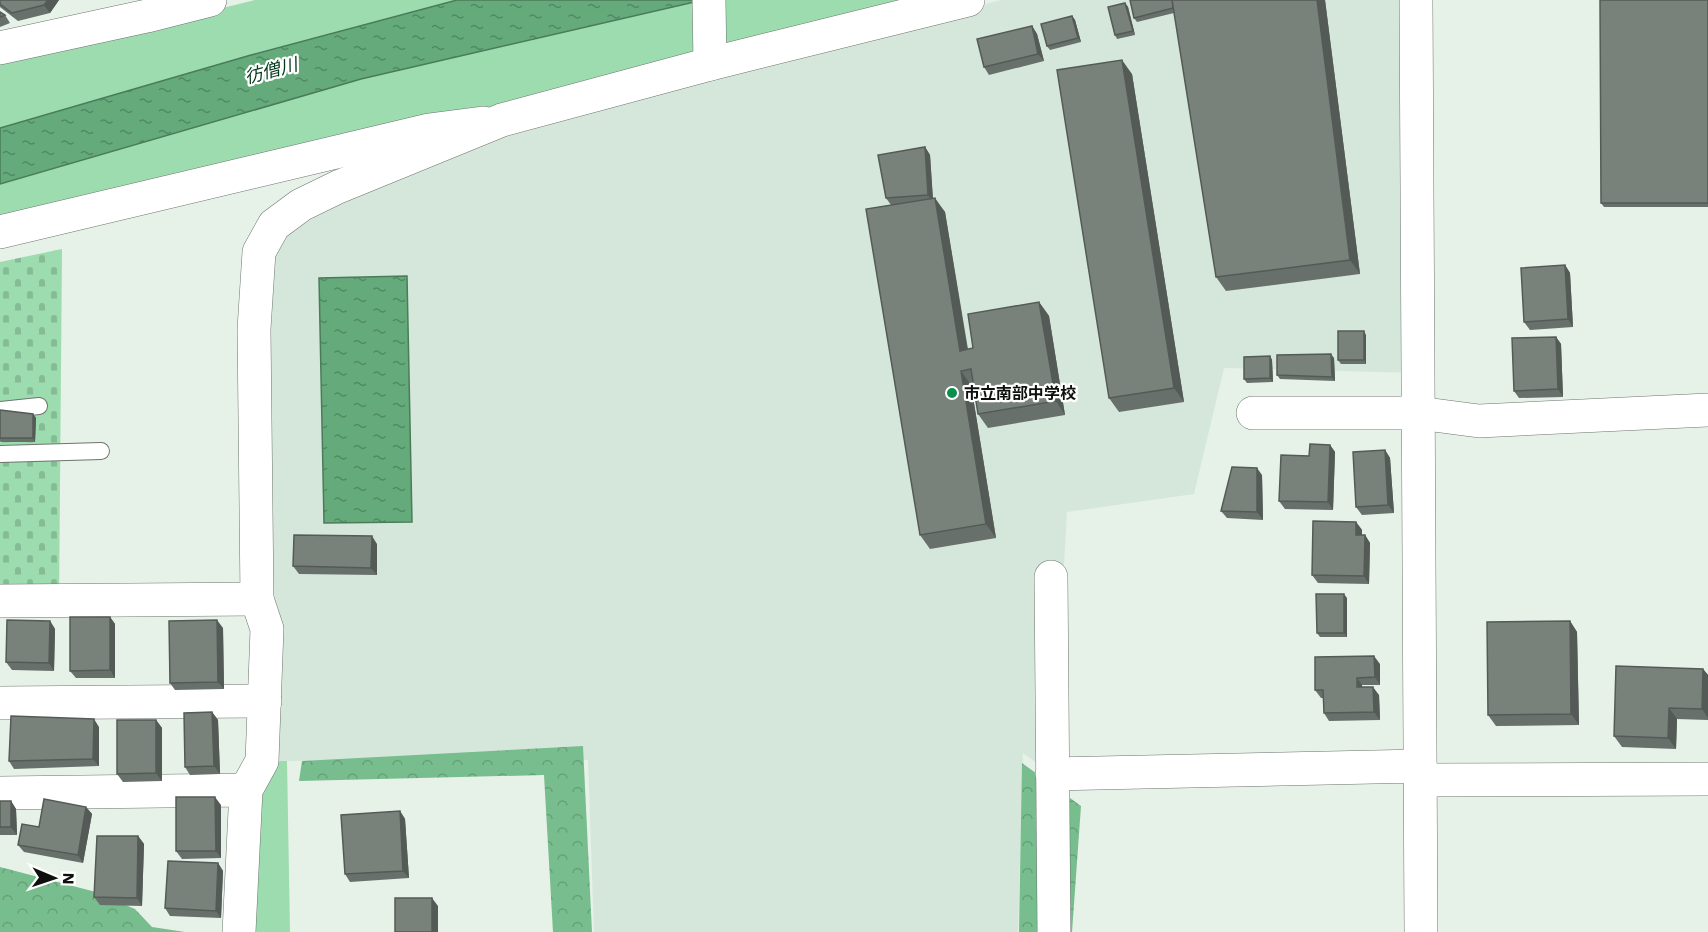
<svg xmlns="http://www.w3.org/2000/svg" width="1708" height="932" font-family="'Work Sans','Noto Sans JP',sans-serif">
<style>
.built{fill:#d5e7da}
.grass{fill:#9cdcaf}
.forest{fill:url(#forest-crowns)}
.cemetery{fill:url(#cemetery-stones)}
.water{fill:url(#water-ripples);stroke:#4a7c59;stroke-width:1.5}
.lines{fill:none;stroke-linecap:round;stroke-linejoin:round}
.service-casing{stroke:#6c756e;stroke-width:18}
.minor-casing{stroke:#6c756e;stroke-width:34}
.tertiary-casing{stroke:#6c756e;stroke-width:34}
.service{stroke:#fff;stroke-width:16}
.minor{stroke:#fff;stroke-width:33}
.tertiary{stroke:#fff;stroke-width:33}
.wall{fill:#67706a}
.shaded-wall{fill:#545b56}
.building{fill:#78827b;stroke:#545b56;stroke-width:1.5}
.poi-dot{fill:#0b8f4d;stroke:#fff;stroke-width:2}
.labels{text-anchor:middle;stroke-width:4.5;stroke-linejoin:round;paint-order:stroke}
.poi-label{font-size:16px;font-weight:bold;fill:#0d100d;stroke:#fff;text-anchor:start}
.water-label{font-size:18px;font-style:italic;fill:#003819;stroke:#fff}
</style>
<defs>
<pattern id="forest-crowns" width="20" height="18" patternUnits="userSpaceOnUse" patternTransform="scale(1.5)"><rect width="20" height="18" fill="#77bd8d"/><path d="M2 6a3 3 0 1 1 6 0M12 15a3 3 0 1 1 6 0" fill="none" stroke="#66a178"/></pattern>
<pattern id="cemetery-stones" width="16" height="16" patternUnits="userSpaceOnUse" patternTransform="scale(1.5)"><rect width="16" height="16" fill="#9cdcaf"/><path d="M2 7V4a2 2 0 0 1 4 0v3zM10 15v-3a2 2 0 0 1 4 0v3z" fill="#85bc95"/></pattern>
<pattern id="water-ripples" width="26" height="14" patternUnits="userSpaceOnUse" patternTransform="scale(1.5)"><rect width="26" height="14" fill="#64aa7a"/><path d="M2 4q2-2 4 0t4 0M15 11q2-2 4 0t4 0" fill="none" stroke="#518962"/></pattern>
</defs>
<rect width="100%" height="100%" fill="#e6f1e8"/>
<path class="built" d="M1001,0H1413L1418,373L1224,368L1194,494L1067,512L1052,774L1023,753L1018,932H594L588,760L262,761L259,252L412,157Z"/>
<path class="grass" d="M255,0H922L0,232V63Z
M262,761H287L290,932H240Z"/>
<path class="forest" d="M583,746L592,932H553L544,775L299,781L302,761Z
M1022,763L1081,806L1072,932H1019Z
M0,867L92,891L135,909L152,927L185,932H0Z"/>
<path class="cemetery" d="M62,249L59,601L0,597V262Z"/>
<path class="water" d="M457,0H703L361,79L0,184V128L251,55Z
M407,276L412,522L324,523L319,278Z"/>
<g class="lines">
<g class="service-casing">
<path id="service" d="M0,410L39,406
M0,454L101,451"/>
</g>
<g class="minor-casing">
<path id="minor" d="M709,0L710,64
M0,48L147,16L210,0
M0,232L429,130L483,123
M1253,413H1418L1479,421L1708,410
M1051,577L1054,932
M0,601L257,599
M0,703L265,701
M1052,774L1420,766
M1420,780L1708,779
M0,793L246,790"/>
</g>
<g class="tertiary-casing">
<path id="tertiary" d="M1416,0L1421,932
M239,932L246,790L262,761L267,629L257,599L254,329L259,252L274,225L301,205L338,187L502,120L710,64L968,0"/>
</g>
<use href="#service" class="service"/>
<use href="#minor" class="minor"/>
<use href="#tertiary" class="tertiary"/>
</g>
<path class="wall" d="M0,0H59L50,13L18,21L0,7Z
M1130,0H1325L1360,274L1226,291L1216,277L1174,13L1137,22L1134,18Z
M1708,0V207H1604L1601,203Z
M1125,3L1128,7L1135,35L1117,39L1115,35Z
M0,12L5,15L10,23L0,27Z
M1072,16L1075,20L1081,42L1050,50L1047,46Z
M1032,26L1037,34L1044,61L989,75L984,67Z
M1132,74L1184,402L1119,412L1109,398Z
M925,147L930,155L933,198L945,212L968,349L973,348L1039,302L1049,316L1065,415L988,428L978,414L973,384L971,385L996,538L930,549L920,535L891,205L886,198Z
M1565,265L1570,273L1573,327L1530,330L1524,322Z
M1366,335V364H1341L1338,360Z
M1556,337L1561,344L1563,397L1519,398L1514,391Z
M1270,356L1272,360L1273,382L1247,383L1244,379Z
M1334,358L1335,381L1280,379L1277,375Z
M0,410L33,414L36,418L35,442H1L0,441Z
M1330,445L1335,452L1333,510L1285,509L1279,501L1309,456Z
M1385,450L1390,458L1394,513L1362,515L1356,507Z
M1262,475L1263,520L1227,518L1221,511Z
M1356,522L1362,530V535H1365L1370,543L1369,584L1318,583L1312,575Z
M377,544V575L299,574L293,566Z
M1347,598V637H1320L1317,633Z
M110,617L115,624V678H76L70,671Z
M50,621L55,629L54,671L12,670L6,662Z
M1570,621L1577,632L1579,725L1496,726L1488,715Z
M223,628L224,689L175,690L170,683Z
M1380,664V685H1362V687L1379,695L1380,720L1329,721L1324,713L1323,698H1321L1315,690Z
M1703,669L1708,675V720L1677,719L1676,749L1622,747L1614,736Z
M212,712L218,720L220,774L190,775L185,767Z
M156,720L162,728V781L123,782L117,774Z
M99,727V766L14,769L9,761Z
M0,801H11L16,809L17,835H0Z
M221,805V858L182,859L176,851Z
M86,807L92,814L83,863L24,852L18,845L39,827Z
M400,811L405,819L409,878L350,882L345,874Z
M138,836L144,844L142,906L100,905L94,897Z
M218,863L223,871L221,918L170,916L165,908Z"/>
<path class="shaded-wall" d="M48,0H59L50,13L44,5Z
M1317,0H1325L1360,274L1350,260Z
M1125,3L1128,7L1135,35L1133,31Z
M1072,16L1075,20L1081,42L1078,38Z
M1032,26L1037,34L1044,61L1038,54Z
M1122,60L1132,74L1184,402L1174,388Z
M925,147L930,155L933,202L928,195Z
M935,198L945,212L970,365L960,351Z
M1565,265L1570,273L1573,327L1568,319Z
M1039,302L1049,316L1065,415L1056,401Z
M1364,331L1366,335V364L1364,360Z
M1556,337L1561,344L1563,397L1558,389Z
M1331,354L1334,358L1335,381L1332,377Z
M1270,356L1272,360L1273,382L1270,378Z
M961,371L971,385L996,538L986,524Z
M33,414L36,418L35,442L33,438Z
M1330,445L1335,452L1333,510L1328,502Z
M1385,450L1390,458L1394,513L1388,505Z
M1257,468L1262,475L1263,520L1257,512Z
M1356,522L1362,530V542L1356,535Z
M1365,535L1370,543L1369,584L1364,576Z
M372,536L377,544V575L371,568Z
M1344,594L1347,598V637L1344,633Z
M110,617L115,624V678L110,670Z
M217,620L223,628L224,689L218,682Z
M50,621L55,629L54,671L49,663Z
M1570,621L1577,632L1579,725L1571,714Z
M1374,656L1380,664V685L1375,677Z
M1703,669L1708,675V718L1702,709Z
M1357,678L1362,685L1363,695L1357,687Z
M1373,687L1379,695L1380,720L1374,712Z
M1669,708L1677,719L1676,749L1668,738Z
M212,712L218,720L220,774L214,766Z
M94,719L99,727V766L93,759Z
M156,720L162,728V781L156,773Z
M215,797L221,805V858L216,851Z
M11,801L16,809L17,835L11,827Z
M86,807L92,814L83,863L78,855Z
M400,811L405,819L409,878L403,871Z
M138,836L144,844L142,906L137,898Z
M218,863L223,871L221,918L216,911Z
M432,898L438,906V932H432Z"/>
<path class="building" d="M0,0H48L44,5L12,13L0,4Z
M1130,0H1172L1173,8L1134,18Z
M1172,0H1317L1350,260L1216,277Z
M1600,0H1708V203H1601Z
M1125,3L1133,31L1115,35L1108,7Z
M0,12L5,15L0,17Z
M1072,16L1078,38L1047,46L1041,24Z
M1032,26L1038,54L984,67L977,39Z
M1122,60L1174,388L1109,398L1057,70Z
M925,147L928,195L886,198L878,155Z
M935,198L960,351L973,348L968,314L1039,302L1056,401L978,414L971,369L961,371L986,524L920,535L866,209Z
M1565,265L1568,319L1524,322L1521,268Z
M1338,331H1364V360H1338Z
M1556,337L1558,389L1514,391L1512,338Z
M1331,354L1332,377L1277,375V355Z
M1270,356V378L1244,379V357Z
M0,410L33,414V438H0Z
M1310,444L1330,445L1328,502L1279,501L1281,455L1309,456Z
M1385,450L1388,505L1356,507L1353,452Z
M1232,467L1257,468V512L1221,511Z
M1313,521L1356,522V535H1365L1364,576L1312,575Z
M294,535L372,536L371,568L293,566Z
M1316,594H1344V633H1317Z
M70,617H110V670L70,671Z
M7,620L50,621L49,663L6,662Z
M217,620L218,682L170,683L169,621Z
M1570,621L1571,714L1488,715L1487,622Z
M1374,656L1375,677L1357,678V687H1373L1374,712L1324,713L1323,690H1315V657Z
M1616,666L1703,669L1702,709L1669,708L1668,738L1614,736Z
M212,712L214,766L185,767L184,713Z
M11,716L94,719L93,759L9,761Z
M117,720H156V773L117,774Z
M176,797H215L216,851H176Z
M44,799L86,807L78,855L18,845L22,824L39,827Z
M0,801H11V827H0Z
M400,811L403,871L345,874L341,815Z
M97,836H138L137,898L94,897Z
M168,861L218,863L216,911L165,908Z
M395,898H432V932H395Z"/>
<circle class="poi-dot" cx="952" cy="393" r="6"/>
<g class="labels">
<g class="poi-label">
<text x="964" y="399">市立南部中学校</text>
</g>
<g class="water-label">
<text transform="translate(271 71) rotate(-15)" y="6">彷僧川</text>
</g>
</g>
<g transform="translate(54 878) rotate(92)" stroke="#ffffff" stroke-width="4.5" paint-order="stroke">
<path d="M0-4.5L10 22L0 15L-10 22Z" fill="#0d100d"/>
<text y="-9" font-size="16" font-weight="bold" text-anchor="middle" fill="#0d100d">N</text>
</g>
</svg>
